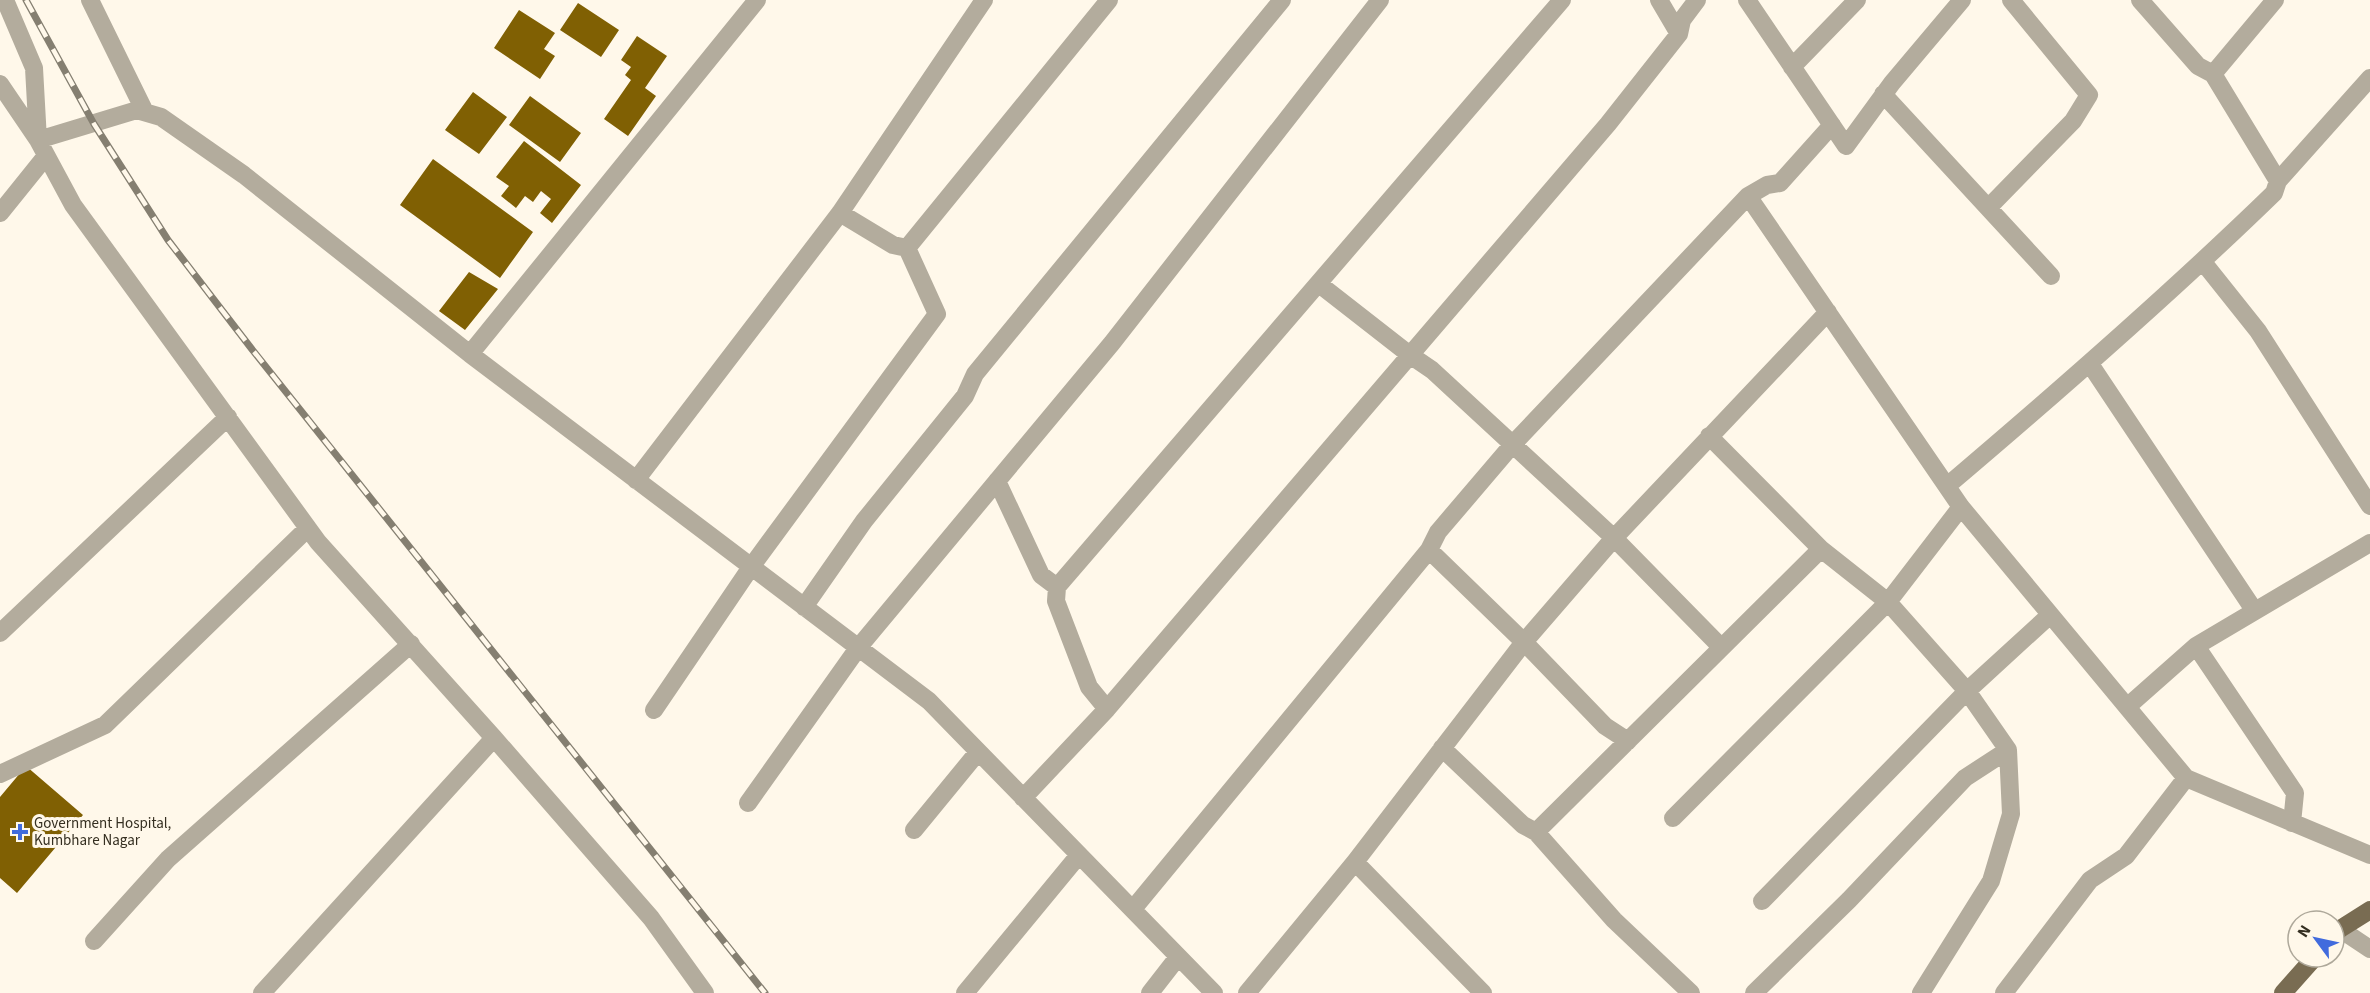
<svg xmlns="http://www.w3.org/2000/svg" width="2370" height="993" font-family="'Source Sans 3',sans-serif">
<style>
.building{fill:#806003}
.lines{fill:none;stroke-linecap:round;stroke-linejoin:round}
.minor{stroke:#b3ac9d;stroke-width:18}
.major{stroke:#796c52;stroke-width:18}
.rail-casing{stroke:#857f71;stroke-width:7}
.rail{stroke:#fff8ea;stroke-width:4.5;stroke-dasharray:14;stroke-linecap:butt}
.poi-dot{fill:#416bdd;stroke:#fff8ea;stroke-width:2}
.labels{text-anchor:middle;stroke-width:6;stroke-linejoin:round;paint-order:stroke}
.poi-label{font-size:15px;fill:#352f21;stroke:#fff8ea;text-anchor:start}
</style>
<rect width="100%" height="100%" fill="#fff8ea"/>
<path class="building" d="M578,3L619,30L601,57L560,30Z
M519,10L555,33L544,49L555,56L540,79L494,48Z
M637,36L667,56L645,88L656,96L628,136L604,119L631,80L625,75L631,67L621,60Z
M473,92L507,117L479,154L445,130Z
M530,96L581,133L560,162L509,125Z
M524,141L581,185L552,223L540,213L551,199L541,191L533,202L525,196L516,208L501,196L509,186L496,177Z
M433,159L533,232L500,278L400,205Z
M469,272L498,289L465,330L439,311Z
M26,766L83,815L17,893L0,878V797Z"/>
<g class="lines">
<path class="minor" d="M5,0L34,68L38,140L73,205L318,542L494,738L651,918L705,993
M90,0L145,112
M1659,0L1679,34
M1747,0L1846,146L1892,83L1962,0
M2140,0L2198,66L2213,74L2278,181
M1792,67L1857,0
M2213,74L2275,0
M0,84L38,140L137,110L161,117L244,175L470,354L929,701L1214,993
M1883,94L2051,276
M1748,196L1961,507L2186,778L2370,855
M1989,207L2073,121L2089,95L2011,0
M0,213L46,156
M840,213L893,245L907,248
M907,248L1109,0
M2203,262L2258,331L2370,506
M1319,284L1410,355L1432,370L1614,538L1721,647
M470,354L757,0
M2090,364L2254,610
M1709,436L1821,549L1888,602L1967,691L2008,750L1965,778L1849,900L1754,993
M636,480L840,213L984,0
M997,481L1041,575L1057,587
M1947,486C2059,391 2169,295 2274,193L2278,181L2370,78
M1429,550L1524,642L1605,726L1628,741
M804,607L864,521L965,396L975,374L1282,0
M0,633L228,417
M2196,646L2295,793L2292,823
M2127,707L2196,646L2370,543
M1107,709L1089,687L1056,601L1057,587L1562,0
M654,710L751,567L937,314L907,248
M1442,748L1523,825L1536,832L1614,920L1691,993
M0,774L105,725L308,528
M1023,798L1107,709L1608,124L1679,34L1682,20L1697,0
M748,803L858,648L1112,343L1380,0
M1673,818L1888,602L1961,507
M914,830L978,752
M1536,832L1821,549
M1355,862L1483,993
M1762,901L1967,691L2050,615
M1133,909L1429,550L1438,532L1513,444L1748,196L1767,185L1780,183L1832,125
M2340,929L2370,949
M94,941L168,859L411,644
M262,993L494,738
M965,993L1079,855
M1150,993L1178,957
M1247,993L1355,862L1524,642L1614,538L1828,312
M1921,993L1991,881L2011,814L2008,750
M2004,993L2090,880L2126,856L2186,778"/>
<path class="major" d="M2334,935L2340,929L2370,910
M2283,993L2315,957"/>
<g class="rail-casing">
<path id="rail" d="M26,0L94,124L168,240L251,348L765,993"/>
</g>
<use href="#rail" class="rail"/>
</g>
<path class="poi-dot" d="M17 823h6v6h6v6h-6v6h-6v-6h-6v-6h6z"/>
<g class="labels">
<g class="poi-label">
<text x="34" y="828">Government Hospital,<tspan x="34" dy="17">Kumbhare Nagar</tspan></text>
</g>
</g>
<g transform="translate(2316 939) rotate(303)"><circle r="28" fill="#fff8ea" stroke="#aea89a" stroke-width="1.5"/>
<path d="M0-4.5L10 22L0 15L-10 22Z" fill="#416bdd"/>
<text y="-9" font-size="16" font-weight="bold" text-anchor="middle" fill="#352f21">N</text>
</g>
</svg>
